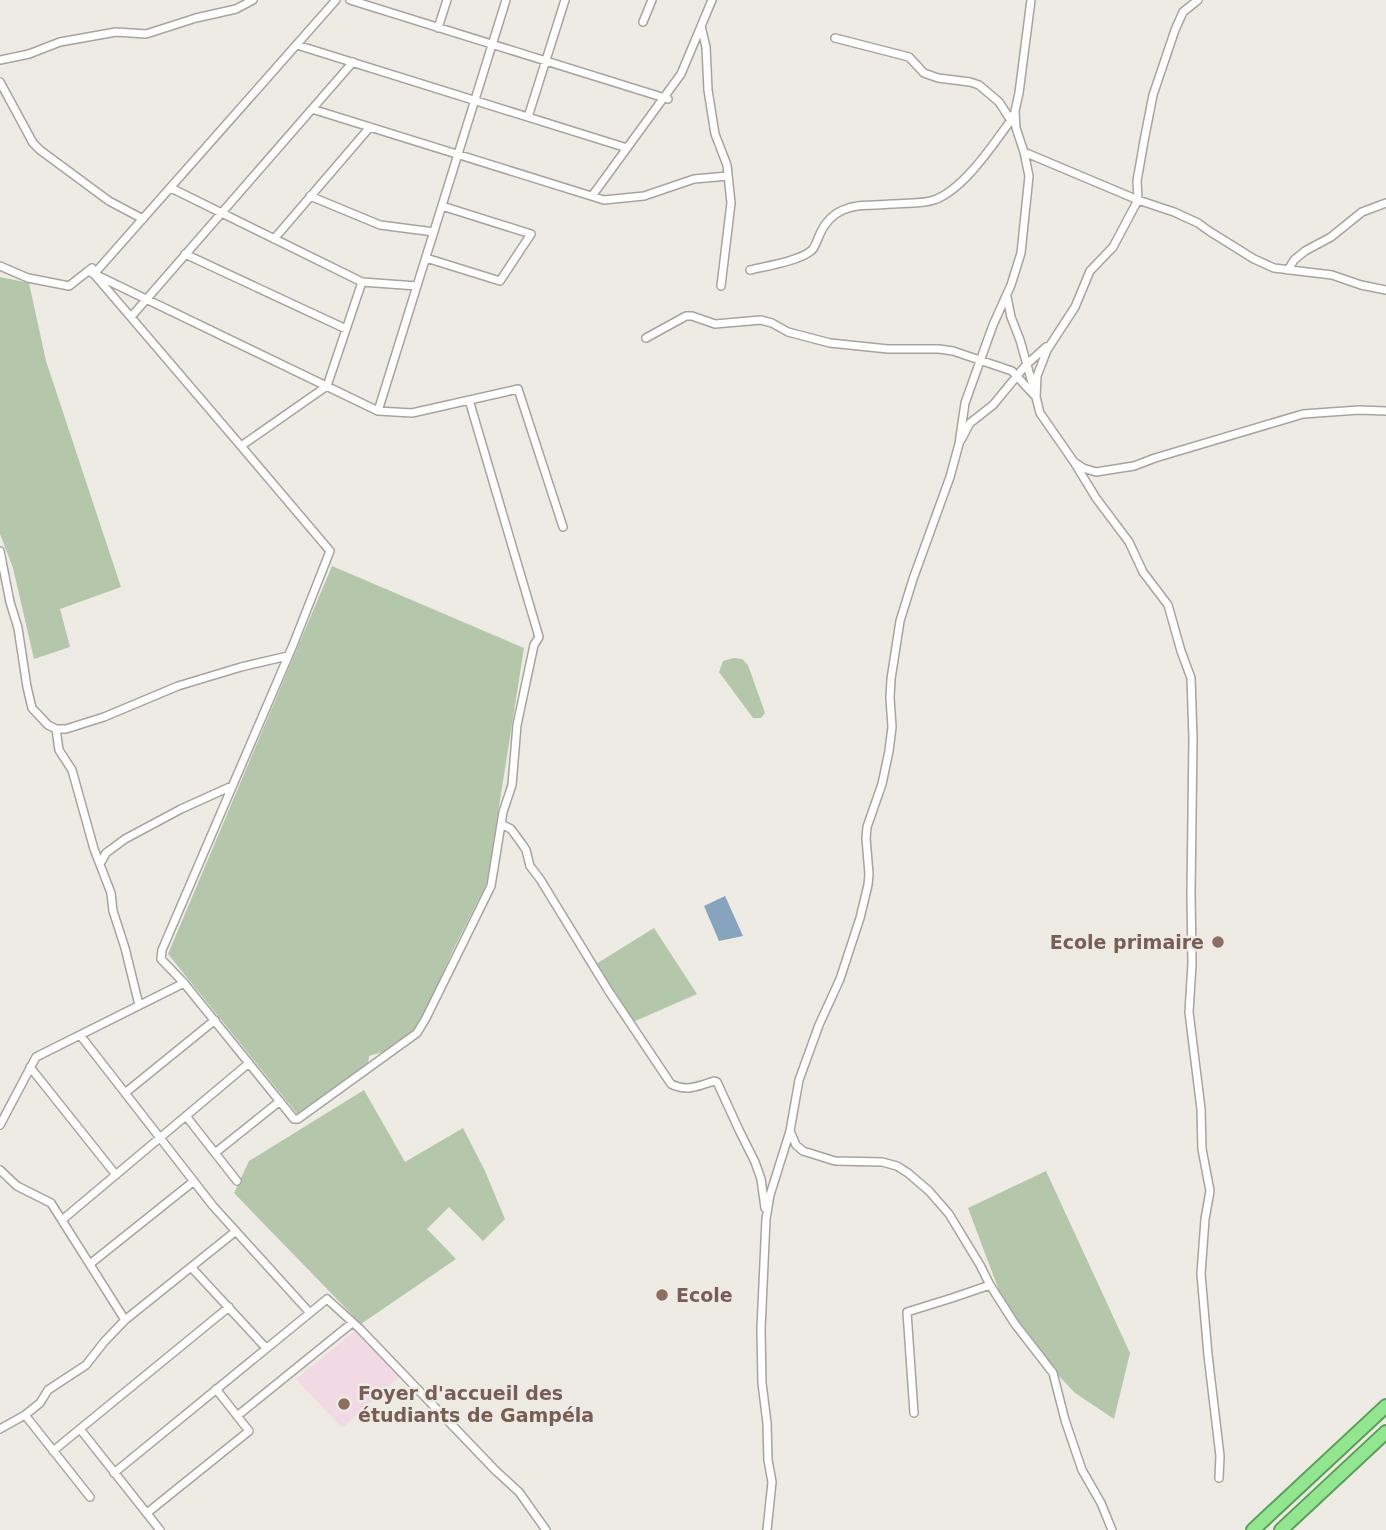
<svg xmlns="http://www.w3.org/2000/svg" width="1386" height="1530" font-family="'DejaVu Sans',sans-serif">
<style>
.education{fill:#f2dae4}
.green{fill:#b4c7ab}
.water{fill:#86a4bd}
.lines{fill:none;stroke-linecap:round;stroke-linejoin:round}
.minor-casing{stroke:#a7a49f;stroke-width:10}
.trunk-casing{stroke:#5a9f58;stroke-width:16}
.minor{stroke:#fff;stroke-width:7}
.trunk{stroke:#92e690;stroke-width:12}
.education-dot{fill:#8d6e63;stroke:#eeebe5;stroke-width:2.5}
.labels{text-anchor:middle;stroke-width:5;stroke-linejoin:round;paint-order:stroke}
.education-label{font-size:19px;font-weight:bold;fill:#785e54;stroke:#eeebe5;text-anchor:start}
</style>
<rect width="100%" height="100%" fill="#eeebe5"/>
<path class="education" d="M355,1331L400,1376L342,1428L296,1379Z"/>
<path class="green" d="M0,277L29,283L46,361L121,587L60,609L70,647L34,659L13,568L0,534Z
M332,566L524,648L487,883L454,948L425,1013L413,1033L389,1050L369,1056L368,1065L298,1115L168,954Z
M734,658L742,659L748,665L765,713L761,718H753L719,672L723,661Z
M654,928L697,994L633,1022L596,964Z
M364,1090L405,1162L463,1128L485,1171L505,1219L483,1241L449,1207L427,1229L456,1259L361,1324L234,1193L249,1161Z
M1046,1171L1130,1353L1114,1419L1075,1393L1059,1376L1016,1319L1001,1296L968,1208Z"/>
<path class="water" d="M725,896L743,936L719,941L704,906Z"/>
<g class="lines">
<g class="minor-casing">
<path id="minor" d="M336,0L94,274L241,446L327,386L362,282
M350,0L668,99
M1198,0L1183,12L1175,30L1153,95L1144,141L1137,181L1138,200L1113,247L1090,271L1075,307L1047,350L1037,376L1036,397L1040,413L1074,462L1083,468L1096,472L1134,466L1155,458L1303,414L1359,410L1386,411
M643,22L652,0
M701,26L706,47L708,90L715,134L727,165L731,203L721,286
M438,28L447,0
M835,38L909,57L924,73L938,78L970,82L979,85L999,102L1012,122
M297,45L627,148
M0,60L29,54L60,42L116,32L146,34L196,18L236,9L253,0
M0,82L33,143L40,150L109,201L143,219
M312,109L604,200L644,196L694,179L728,176
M528,117L565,0
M1024,152L1138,200L1174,212L1198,223L1209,231L1254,259L1274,268L1332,275L1361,285L1386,290
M171,188L362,282L417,286
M310,196L380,225L434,232
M592,196L681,74L712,0
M274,239L370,127
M185,254L346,329
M426,258L500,281L531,234L442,206
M0,266L28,278L69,286L92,268
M750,270C766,266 800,261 812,250C815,247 817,241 819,236C824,224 831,215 843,210C859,203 875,206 891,204C904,203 922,204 934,200C963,190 993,145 1011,120L1013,115
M1288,270L1294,260L1305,251L1331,237L1362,212L1386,203
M88,271L378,411L412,413L518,389L563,527
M131,317L353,62
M646,338L686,316H692L715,324L761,320L772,323L788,332L830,343L888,349H939L953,351L1012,371L1036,397L1020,340L1011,317L1007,297
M378,411L506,0
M961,440L970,423L993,405L1026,365L1046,347
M241,446L330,551L293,645L162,950L161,959L184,983L294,1119H298L417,1033L426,1018L491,886L503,812L512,785L517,725L534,645L539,637L469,400
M1074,462L1096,498L1129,542L1143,572L1168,605L1181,651L1191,678L1193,738L1191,893L1192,964L1189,1012L1201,1109L1202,1149L1210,1191L1205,1219L1201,1274L1208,1355L1220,1456L1219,1478
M0,551L10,602L18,628L27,687L32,708L48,725L56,729H66L104,717L178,686L241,667L288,656
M56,729L59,750L72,770L94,849L111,893L113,911L125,948L139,1005
M501,824L511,829L522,844L526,850L530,866L540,879L608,990L671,1084C686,1092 699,1086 714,1081L717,1082L739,1130L755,1162L761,1179L765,1208
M100,864L106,853L125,839L181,809L232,786
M80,1035L213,1206L310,1313
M30,1067L116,1175
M125,1093L215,1020
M186,1116L237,1181
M0,1125L36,1057L184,983
M790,1131L796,1145L803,1151L835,1161L882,1162L897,1166L908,1173L929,1191L949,1214L980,1265L990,1285L1015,1324L1053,1373L1065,1420L1082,1470L1101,1503L1112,1530
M215,1153L280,1101
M0,1170L17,1186L51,1203L125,1320
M62,1220L249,1063
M90,1264L194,1181
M191,1267L266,1348
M914,1413L907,1312L952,1298L990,1285
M25,1415L90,1497
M237,1416L352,1323
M0,1429L25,1415L40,1403L48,1390L86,1365L104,1342L125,1320L236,1231
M80,1429L160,1530
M53,1451L229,1307
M114,1473L327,1299L360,1329L495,1470L519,1492L546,1530
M147,1513L249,1431L216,1389
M767,1530L772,1482L768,1460L767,1423L762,1383L761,1329L766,1219L770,1195L790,1131L799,1080L819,1025L840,979L860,918L868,885L869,874L866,838L867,827L882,784L889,751L892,727L890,698L891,679L900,621L913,579L950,477L959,444L965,403L993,325L1011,285L1021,253L1029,176L1024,152L1016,128L1015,111L1019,93L1031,0"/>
</g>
<g class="trunk-casing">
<path id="trunk" d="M1253,1530L1386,1406
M1281,1530L1386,1432"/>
</g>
<use href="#minor" class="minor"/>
<use href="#trunk" class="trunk"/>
</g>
<g class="education-dot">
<circle cx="1218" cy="942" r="7"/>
<circle cx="662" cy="1295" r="7"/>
<circle cx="344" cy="1404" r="7"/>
</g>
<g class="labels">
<g class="education-label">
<text x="1204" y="949" text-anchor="end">Ecole primaire</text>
<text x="676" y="1302">Ecole</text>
<text x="358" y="1400">Foyer d'accueil des<tspan x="358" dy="22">étudiants de Gampéla</tspan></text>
</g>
</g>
</svg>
